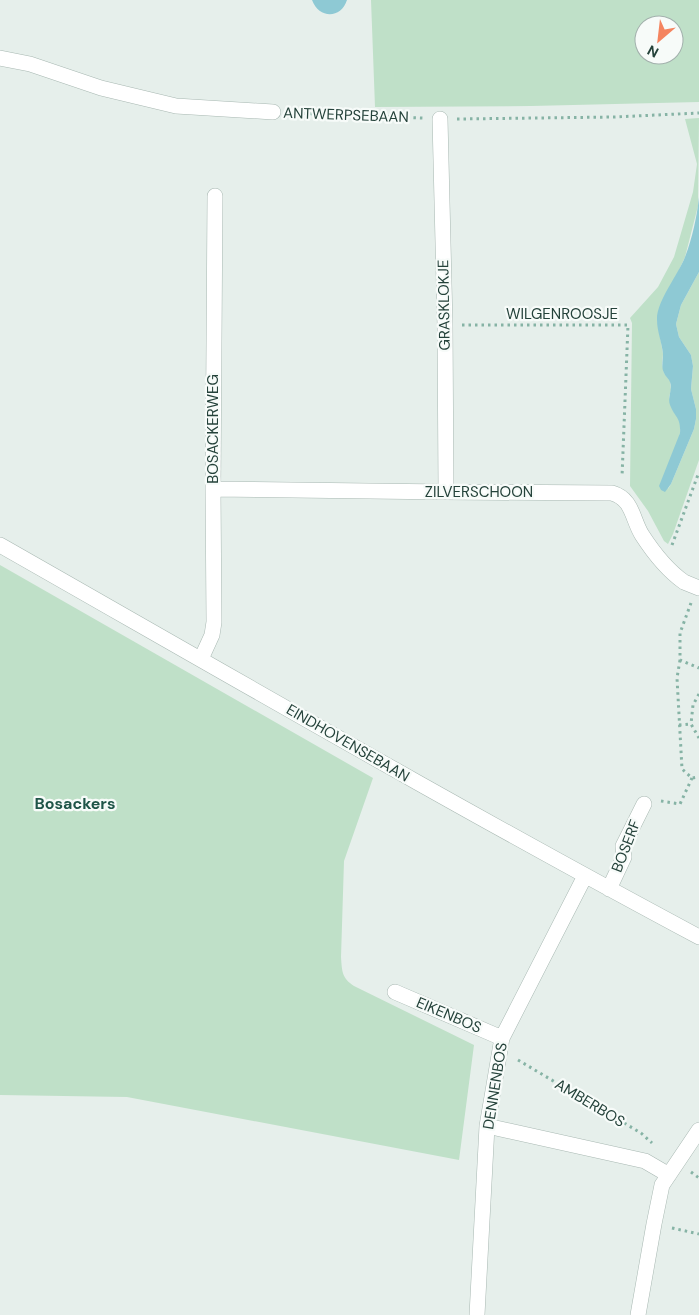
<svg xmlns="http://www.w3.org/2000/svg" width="699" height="1315" font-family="'DM Sans',sans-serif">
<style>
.green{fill:#bfe0c8;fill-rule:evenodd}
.water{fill:#8ec9d4}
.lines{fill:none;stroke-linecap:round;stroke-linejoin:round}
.minor-casing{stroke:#a8b8b2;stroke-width:16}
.path{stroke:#86b3a5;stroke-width:3;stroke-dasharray:2.5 4;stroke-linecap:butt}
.minor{stroke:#fff;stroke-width:15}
.labels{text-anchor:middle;stroke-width:4.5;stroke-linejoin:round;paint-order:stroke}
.street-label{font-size:15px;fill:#24423a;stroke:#f7fbf9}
.neighbourhood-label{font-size:16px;font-weight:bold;fill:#1f5548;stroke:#f7fbf9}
</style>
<rect width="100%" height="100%" fill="#e6efeb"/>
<path class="green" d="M371,0H699V102L531,106L375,107ZM644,25H674V55H644Z
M699,118L698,206L685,257L657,318L663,354L662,364L664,373L670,381L671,390L669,397L673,411L680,420V433L668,489L671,484L694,429L696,419V409L691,389L693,366L691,355L679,337L676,324L681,305L699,272V460L673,534L668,544L664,541L648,511L630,486L632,323L630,318L658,287L674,257L693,192L697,164L685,119Z
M0,565L373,778L344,861L341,957C342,972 342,978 354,986L474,1045L459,1160L127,1097L0,1095Z"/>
<path class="water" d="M312,0H347C341,19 319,19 312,0Z
M699,197V272L681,305L676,324L679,337L691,355L693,366L691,389L696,409V419L694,429L671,484L665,492L661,490L659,486L680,433C681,417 675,418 670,405C667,397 673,390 670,382C669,379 665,376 664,373C661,367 663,361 663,354C662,343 657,331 657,320C656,302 678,275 685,257C692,239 697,217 699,197Z"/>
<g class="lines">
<g class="minor-casing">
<path id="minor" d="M0,58L30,64L101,88L176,106L273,112
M440,119L445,325L446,492
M213,489L446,492L612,493C633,499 632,519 642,535C653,552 667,570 684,582C689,584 694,586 699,588
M0,545C232,677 463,811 699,937
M201,659L212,635L214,622L213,489L215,196
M609,889L624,857L623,846L644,804
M395,992L502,1038
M487,1126L645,1161L669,1175
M477,1315L487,1126L502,1038L585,876
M638,1315L654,1224L662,1185L699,1130"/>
</g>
<path class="path" d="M290,113L423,118
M457,119L614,117L699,113
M462,325H628L622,477
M672,545L699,472
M691,603L680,633V660L699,668
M680,660L677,678L682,769L692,778L699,777
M699,694L693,705L691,724L699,738
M679,725L691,724
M661,801L680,804L692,778
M518,1060L641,1133L652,1143
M691,1172L699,1178
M672,1228L699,1234"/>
<use href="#minor" class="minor"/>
</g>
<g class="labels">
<g class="street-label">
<text transform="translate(346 115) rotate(2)" y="5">ANTWERPSEBAAN</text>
<text transform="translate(444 305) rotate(-91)" y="5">GRASKLOKJE</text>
<text x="562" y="319">WILGENROOSJE</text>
<text transform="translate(213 429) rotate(-90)" y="5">BOSACKERWEG</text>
<text x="479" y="497">ZILVERSCHOON</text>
<text transform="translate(348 743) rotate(30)" y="5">EINDHOVENSEBAAN</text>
<text transform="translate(626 846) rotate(-69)" y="5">BOSERF</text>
<text transform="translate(449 1015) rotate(23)" y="5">EIKENBOS</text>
<text transform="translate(495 1086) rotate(-81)" y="5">DENNENBOS</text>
<text transform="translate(590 1103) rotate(31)" y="5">AMBERBOS</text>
</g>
<g class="neighbourhood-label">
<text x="75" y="809">Bosackers</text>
</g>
</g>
<g transform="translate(659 40) rotate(208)"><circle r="24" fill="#f7fbf9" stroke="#a3b1ad"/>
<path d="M0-4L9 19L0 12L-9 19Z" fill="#f4845f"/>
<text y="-8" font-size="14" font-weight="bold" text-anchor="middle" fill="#24423a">N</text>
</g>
</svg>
